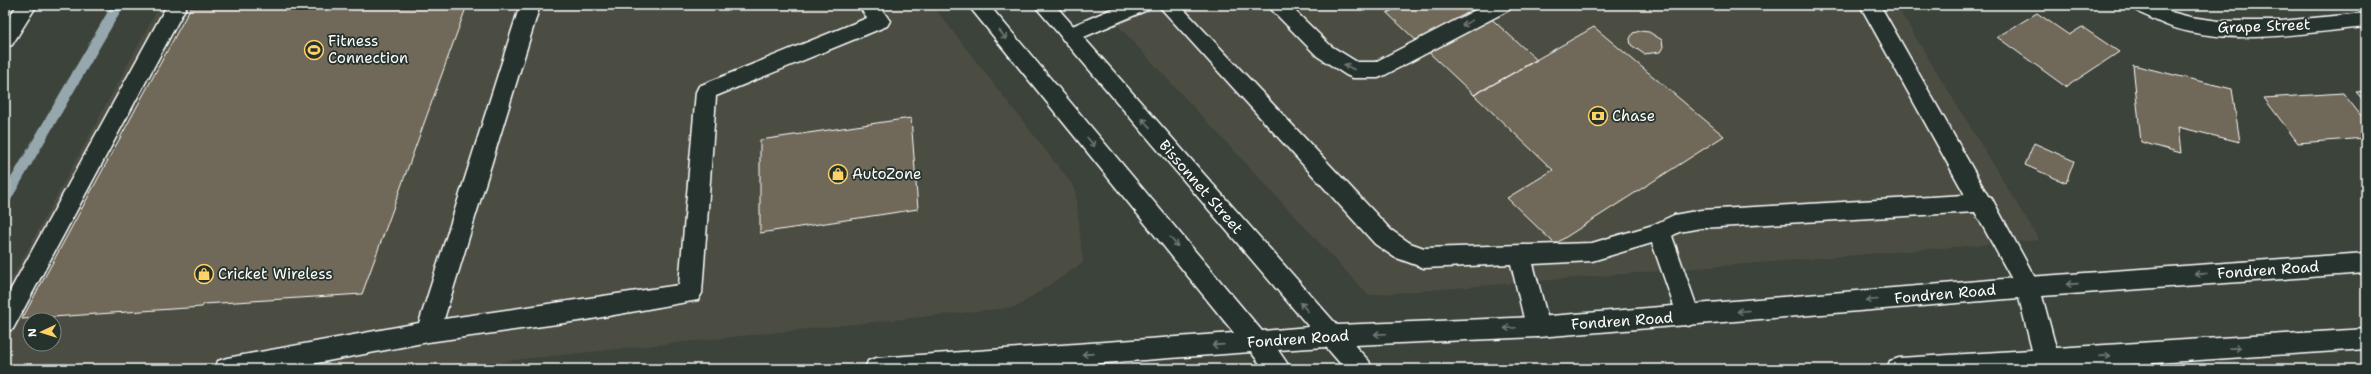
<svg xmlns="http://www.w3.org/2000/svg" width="2371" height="374" font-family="'Shantell Sans',sans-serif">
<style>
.built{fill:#4c4e43;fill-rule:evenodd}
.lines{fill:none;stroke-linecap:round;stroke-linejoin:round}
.stream{stroke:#96a7ad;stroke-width:11}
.building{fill:#706858;stroke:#fff}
.minor-casing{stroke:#fff;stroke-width:3}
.major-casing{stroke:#fff;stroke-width:3}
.minor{fill:#26332d;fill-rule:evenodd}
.major{fill:#26332d;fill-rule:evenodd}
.oneway{stroke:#727a76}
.labels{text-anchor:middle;stroke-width:3.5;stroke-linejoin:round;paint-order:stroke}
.street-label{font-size:15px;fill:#fff;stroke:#26332d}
.poi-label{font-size:15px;fill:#fff;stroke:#26332d;text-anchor:start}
</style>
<rect width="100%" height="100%" fill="#3c433a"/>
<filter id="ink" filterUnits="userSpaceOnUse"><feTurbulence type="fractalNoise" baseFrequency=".025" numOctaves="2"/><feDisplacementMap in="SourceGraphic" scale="8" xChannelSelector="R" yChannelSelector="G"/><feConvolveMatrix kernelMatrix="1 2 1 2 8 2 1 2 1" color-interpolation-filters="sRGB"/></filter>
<g filter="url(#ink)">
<path class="built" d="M160,5H932L1075,188L1083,263L1016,307L513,360L467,369H5V291ZM30,320H54V344H30Z
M1099,5H1896L2039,240L1368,295Z"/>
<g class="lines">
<path class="stream" d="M5,199L118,5"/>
</g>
<path class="building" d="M192,5H467L362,294L204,304L202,307L22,319Z
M1402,5H1476L1537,60L1474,95L1387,13Z
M2037,13L2069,35L2082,27L2119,52L2066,87L1997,37Z
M1594,27L1724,136L1555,244L1507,198L1553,170L1474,95Z
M1640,31L1649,32L1662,40L1663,47L1660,52L1644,54L1631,45L1630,39L1633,33Z
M2133,65L2232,89L2240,142L2178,127L2181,153L2141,142Z
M2366,91V103L2356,92Z
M2343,93L2366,122V138L2298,143L2264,98Z
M911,118L918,209L760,233V140Z
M2034,143L2074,161L2066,183L2025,165Z"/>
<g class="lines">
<g class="minor-casing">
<path id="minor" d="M17,5H37L12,45L5,47V24Z
M167,5H187L13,329L5,332V300Z
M520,5H540L444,319L679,285L696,92L699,86L867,18L858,5H879L890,21L887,26L716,96L702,293L698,300L586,320L428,342L285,369H215L218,361L227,358L419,323Z
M1121,5H1150L1147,10L1077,40L1070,42L1063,40L1060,35L1063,30Z
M1158,5H1180L1391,230L1410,243L1424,248L1592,243L1653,225L1674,215L1701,210L1965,195L1860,5H1880L1988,196L1991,197L2040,287L2036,294L2028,297L2020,294L1975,212L1701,228L1679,232L1672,236L1700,316L1696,323L1688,326L1680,323L1652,243L1592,261L1533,264L1550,327L1546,334L1538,337L1530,334L1526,327L1511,264L1424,268L1394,257L1375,244Z
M1267,5H1289L1331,46L1357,62H1375L1485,5H1512L1509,10L1385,75L1378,78H1353L1346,75L1317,56Z
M2132,5H2158L2171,12L2190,17L2219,21H2281L2366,13V27C2300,33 2209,51 2149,17C2142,14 2136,12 2132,5Z"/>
</g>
<g class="major-casing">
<path id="major" d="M968,5H989L1262,331L1309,327L1034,5H1055L1337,325L1538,317L2028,277L2366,253V273L2042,296L2056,348L2366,329V349L2065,369H1887L1890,361L1899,358L2032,350L2019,298L1538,337L1354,345L1369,361L1372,369H1345L1326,347L1278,350L1291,369H1264L1251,352L1023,369H865L868,361L877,358L1234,333Z"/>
</g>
<use href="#minor" class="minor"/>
<use href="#major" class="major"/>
</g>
<defs><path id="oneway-shaft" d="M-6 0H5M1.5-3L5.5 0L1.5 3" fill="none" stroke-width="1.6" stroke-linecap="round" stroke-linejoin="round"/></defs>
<g class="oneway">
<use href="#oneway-shaft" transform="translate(1467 23) rotate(152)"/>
<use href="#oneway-shaft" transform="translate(1003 35) rotate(51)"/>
<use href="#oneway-shaft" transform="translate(1349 67) rotate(-153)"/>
<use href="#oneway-shaft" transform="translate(1146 123) rotate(-131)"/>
<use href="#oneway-shaft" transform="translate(1091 142) rotate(50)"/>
<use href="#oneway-shaft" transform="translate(1174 242) rotate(50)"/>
<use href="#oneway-shaft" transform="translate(2201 274) rotate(176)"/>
<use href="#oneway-shaft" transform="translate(2072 284) rotate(176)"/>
<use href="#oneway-shaft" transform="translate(1872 300) rotate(175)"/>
<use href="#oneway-shaft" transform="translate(1304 307) rotate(-131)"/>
<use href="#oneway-shaft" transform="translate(1743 311) rotate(175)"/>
<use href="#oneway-shaft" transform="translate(1510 328) rotate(177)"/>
<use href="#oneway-shaft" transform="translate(1380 334) rotate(178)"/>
<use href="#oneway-shaft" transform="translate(1218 345) rotate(176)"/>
<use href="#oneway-shaft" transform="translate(2235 348) rotate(-4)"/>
<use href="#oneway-shaft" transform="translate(1088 354) rotate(176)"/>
<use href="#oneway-shaft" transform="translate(2105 356) rotate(-4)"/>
</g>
</g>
<defs>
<g id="stadium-ring" transform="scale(1)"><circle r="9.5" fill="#26332d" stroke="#ffd166" stroke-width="1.5"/><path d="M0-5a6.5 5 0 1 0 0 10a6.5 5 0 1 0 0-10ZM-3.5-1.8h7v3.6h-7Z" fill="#ffd166"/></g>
<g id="bank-ring" transform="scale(1)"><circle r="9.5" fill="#26332d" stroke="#ffd166" stroke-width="1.5"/><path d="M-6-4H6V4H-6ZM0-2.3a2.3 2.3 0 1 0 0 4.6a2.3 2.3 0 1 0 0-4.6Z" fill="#ffd166"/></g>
<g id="shop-ring" transform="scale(1)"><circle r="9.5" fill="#26332d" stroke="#ffd166" stroke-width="1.5"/><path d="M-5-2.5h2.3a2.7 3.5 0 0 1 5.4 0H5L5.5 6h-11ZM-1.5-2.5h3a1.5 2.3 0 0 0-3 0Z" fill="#ffd166"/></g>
</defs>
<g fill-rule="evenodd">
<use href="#stadium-ring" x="314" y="50"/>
<use href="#bank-ring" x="1598" y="116"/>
<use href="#shop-ring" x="838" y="174"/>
<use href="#shop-ring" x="204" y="274"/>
</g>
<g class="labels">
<g class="street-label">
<text transform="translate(2264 26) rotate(-2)" y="5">Grape Street</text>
<text transform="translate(1201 187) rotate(49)" y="5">Bissonnet Street</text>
<text transform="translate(2268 270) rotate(-4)" y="5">Fondren Road</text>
<text transform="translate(1945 294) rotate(-5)" y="5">Fondren Road</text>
<text transform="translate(1622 321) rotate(-4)" y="5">Fondren Road</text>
<text transform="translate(1298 339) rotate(-4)" y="5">Fondren Road</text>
</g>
<g class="poi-label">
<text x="328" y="46">Fitness<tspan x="328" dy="17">Connection</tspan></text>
<text x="1612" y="121">Chase</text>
<text x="852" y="179">AutoZone</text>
<text x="218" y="279">Cricket Wireless</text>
</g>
</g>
<rect width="2371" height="374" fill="none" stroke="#26332d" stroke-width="20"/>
<rect x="10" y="10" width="2351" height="354" fill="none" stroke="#fff" stroke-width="1.5" filter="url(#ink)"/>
<g transform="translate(42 332) rotate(266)"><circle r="19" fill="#26332d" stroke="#7d8581"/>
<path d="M0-3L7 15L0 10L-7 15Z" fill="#ffd166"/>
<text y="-6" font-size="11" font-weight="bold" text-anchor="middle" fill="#ffffff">N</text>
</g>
</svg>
